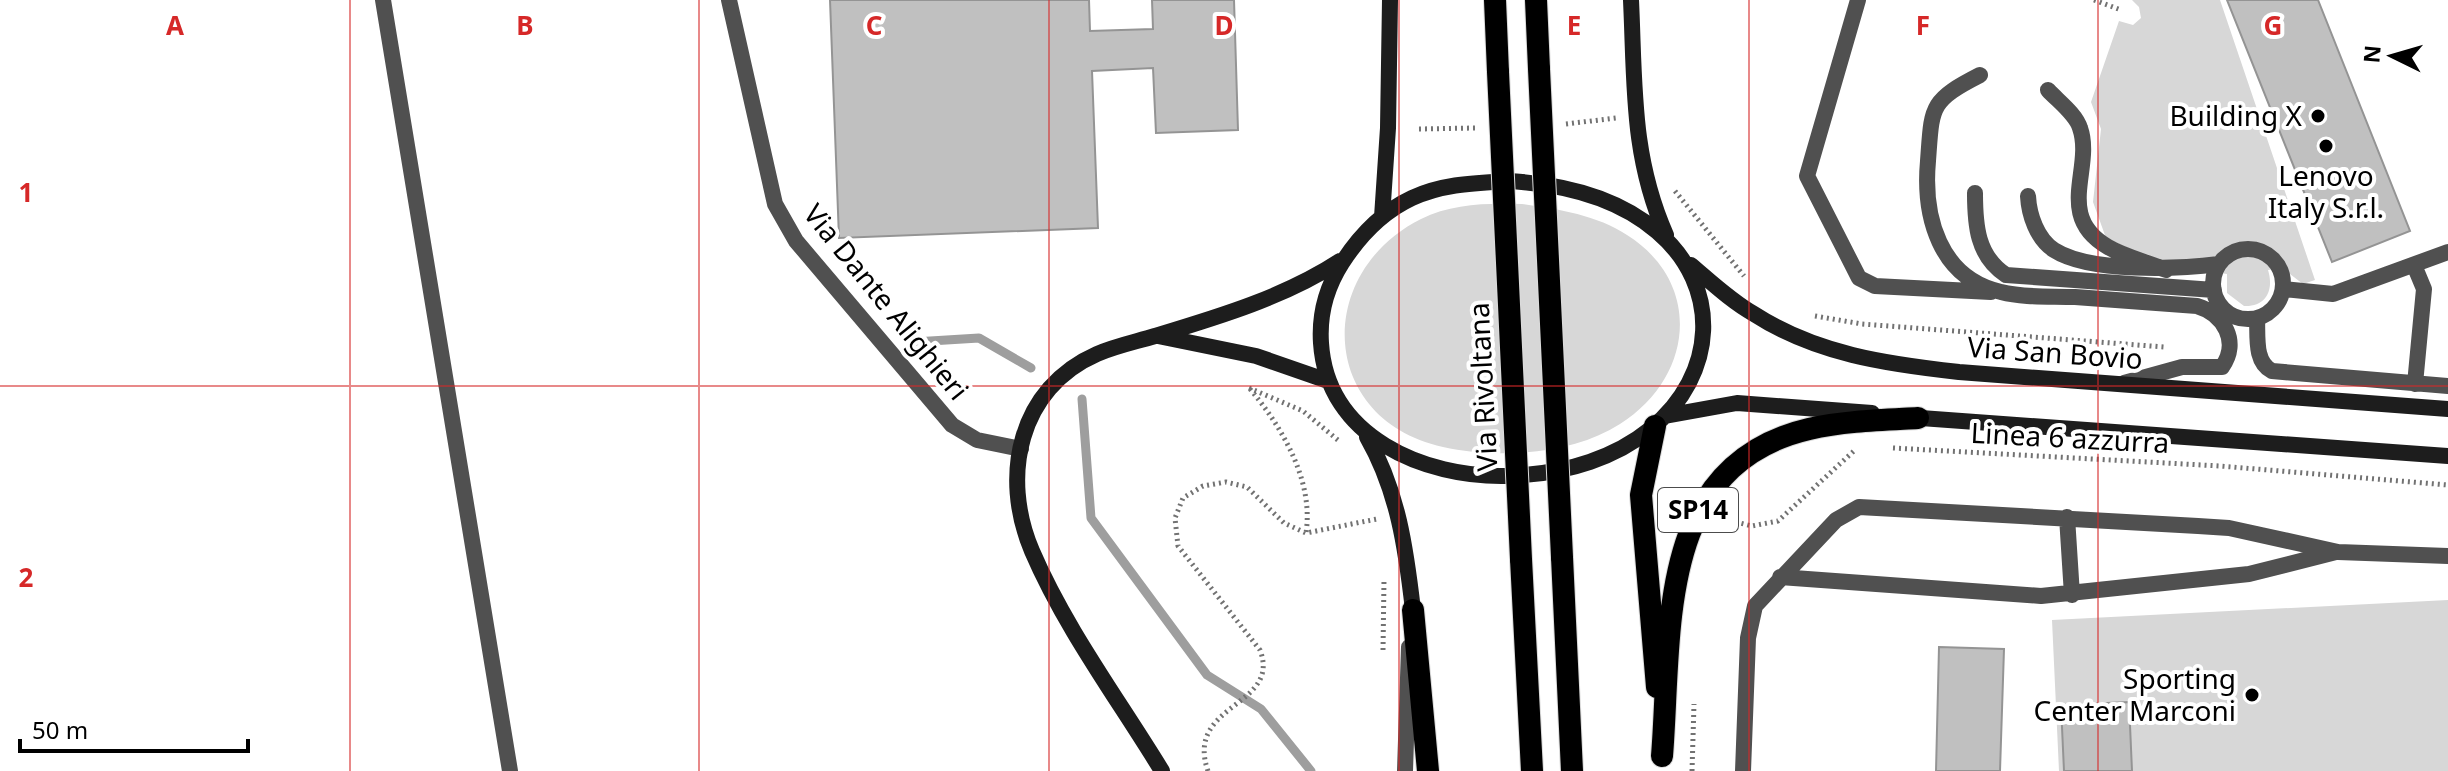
<svg xmlns="http://www.w3.org/2000/svg" width="2448" height="771" font-family="'Noto Sans',sans-serif">
<style>
.green{fill:#d7d7d7}
.lines{fill:none;stroke-linecap:round;stroke-linejoin:round}
.stream{stroke:#9e9e9e;stroke-width:9}
.building{fill:#c0c0c0;stroke:#949494;stroke-width:2}
.trunk-casing{stroke:#dbdbdb;stroke-width:24}
.path{stroke:#727272;stroke-width:5;stroke-dasharray:2 4;stroke-linecap:butt}
.service{stroke:#505050;stroke-width:16}
.minor{stroke:#505050;stroke-width:16}
.secondary{stroke:#1d1d1d;stroke-width:16}
.trunk{stroke:#000;stroke-width:22}
.trunk-bridge-casing{stroke:#dbdbdb;stroke-width:24;stroke-linecap:butt}
.trunk-bridge{stroke:#000;stroke-width:22}
.grid{fill:none;stroke:#d62828;stroke-width:2;stroke-opacity:0.55}
.poi-dot{fill:#000;stroke:#fff;stroke-width:3}
.labels{text-anchor:middle;stroke-width:8;stroke-linejoin:round;paint-order:stroke}
.shield{fill:#fff;stroke:#4c4c4c;stroke-width:2}
.shield-label{font-size:26px;font-weight:bold;fill:#000}
.poi-label{font-size:28px;fill:#000;stroke:#fff;text-anchor:end}
.street-label{font-size:28px;fill:#000;stroke:#fff}
.grid-label{font-size:26px;text-anchor:middle;font-weight:bold;fill:#d62828;stroke:#fff;stroke-width:8;stroke-linejoin:round;paint-order:stroke}
</style>
<rect width="100%" height="100%" fill="#fff"/>
<path class="green" d="M2132,0H2220L2315,280L2303,284L2282,268L2268,270C2274,289 2267,307 2244,306L2227,293V274L2168,266L2106,238L2093,202L2101,129L2091,102L2119,21L2133,25L2141,18L2139,7Z
M1522,204C1557,209 1597,215 1627,235C1703,283 1694,377 1620,424C1572,455 1498,459 1443,447C1319,420 1313,273 1421,219C1452,203 1489,203 1522,204Z
M2448,600V771H2059L2052,620Z"/>
<g class="lines">
<path class="stream" d="M914,342L979,338L1031,368
M1082,399L1091,518L1207,675L1261,709L1311,771"/>
</g>
<path class="building" d="M830,0H1089L1090,31L1153,29L1152,0H1234L1238,130L1156,133L1153,68L1092,71L1098,228L839,238Z
M2227,0H2318L2410,231L2332,262Z
M1939,647L2004,649L2000,771H1936Z
M2129,702L2132,771H2064L2061,705Z"/>
<g class="lines">
<g class="trunk-casing">
<path id="trunk" d="M1495,0L1498,72
M1536,0L1539,69
M1655,426L1641,495L1657,687
M1562,557L1572,771
M1521,559L1532,771
M1413,610L1428,771
M1662,756C1672,633 1654,465 1809,429C1844,421 1882,420 1918,418"/>
</g>
<path class="path" d="M2094,0L2121,10
M1566,124L1616,118
M1419,129L1475,128
M1675,191L1744,276
M1815,316L1862,324L2164,347
M1249,388L1303,411L1339,441
M1250,389C1282,427 1314,481 1306,533
M1893,448L2220,466L2448,485
M1724,519L1752,526L1778,521L1856,449
M1383,650L1384,580
M1208,771C1184,703 1282,707 1260,650L1178,546L1175,518L1183,498L1203,486L1226,482L1247,487L1284,523L1306,533L1377,519
M1692,771L1694,704"/>
<path class="service" d="M383,0L510,771
M1858,0L1807,176L1859,278L1875,286L1991,292
M1980,75C1929,101 1932,107 1928,161C1923,216 1939,278 2001,292C2024,298 2051,296 2075,297C2116,300 2157,303 2197,306C2224,314 2240,342 2222,367H2182L2124,383
M2048,90C2058,101 2076,114 2080,128C2094,168 2054,216 2108,247C2125,257 2147,262 2166,270
M1975,193C1975,225 1977,256 2006,275L2214,290
M2028,196C2029,215 2037,239 2054,250C2090,273 2178,269 2219,264
M2213 284a35 35 0 1 1 70 0a35 35 0 1 1-70 0Z
M2414,265L2424,289L2415,384
M2284,289L2333,294L2448,252
M2257,318C2258,336 2254,362 2272,371L2448,386
M2067,517L2072,595
M1780,577L2041,596L2249,574L2336,552
M1743,771L1748,638L1755,606L1836,520L1859,507L2198,526L2229,528L2338,552L2448,556"/>
<path class="minor" d="M729,0L775,204L796,241L952,425L977,440L1021,449
M1405,771L1409,647"/>
<path class="secondary" d="M1631,0C1635,84 1631,156 1666,235
M1507,181C1780,194 1757,469 1507,476C1424,478 1327,437 1321,343C1319,313 1326,288 1342,263C1360,235 1382,212 1412,198C1442,184 1474,183 1507,181Z
M1382,217L1388,128L1390,0
M1691,265C1711,282 1731,301 1754,314C1816,354 1886,364 1959,372L2448,409
M1158,336L1256,356L1328,381
M1665,416L1737,403L1872,413
M1907,417L2448,456
M1367,437C1398,491 1406,549 1413,610
M1162,771C1118,699 1065,628 1032,551C1000,476 1019,388 1097,354C1115,346 1135,342 1155,336C1218,317 1285,297 1340,261"/>
<use href="#trunk" class="trunk"/>
<g class="trunk-bridge-casing">
<path id="trunk-bridge" d="M1539,69L1562,557
M1498,72L1521,559"/>
</g>
<use href="#trunk-bridge" class="trunk-bridge"/>
</g>
<path class="grid" d="M350,0V771M699,0V771M1049,0V771M1399,0V771M1749,0V771M2098,0V771M0,386H2448"/>
<g class="poi-dot">
<circle cx="2318" cy="116" r="8"/>
<circle cx="2326" cy="146" r="8"/>
<circle cx="2252" cy="695" r="8"/>
</g>
<g class="labels">
<rect class="shield" x="1658" y="488" width="80" height="44" rx="6"/>
<g class="shield-label">
<text x="1698" y="519">SP14</text>
</g>
<g class="poi-label">
<text x="2302" y="126">Building X</text>
<text x="2326" y="186" text-anchor="middle">Lenovo<tspan x="2326" dy="32">Italy S.r.l.</tspan></text>
<text x="2236" y="689">Sporting<tspan x="2236" dy="32">Center Marconi</tspan></text>
</g>
<g class="street-label">
<text transform="translate(886 302) rotate(51)" y="10">Via Dante Alighieri</text>
<text transform="translate(2055 353) rotate(4)" y="10">Via San Bovio</text>
<text transform="translate(1483 387) rotate(-93)" y="10">Via Rivoltana</text>
<text transform="translate(2070 438) rotate(3)" y="10">Linea 6 azzurra</text>
</g>
</g>
<g class="grid-label">
<text x="175" y="35">A</text>
<text x="525" y="35">B</text>
<text x="874" y="35">C</text>
<text x="1224" y="35">D</text>
<text x="1574" y="35">E</text>
<text x="1923" y="35">F</text>
<text x="2273" y="35">G</text>
<text x="26" y="202">1</text>
<text x="26" y="587">2</text>
</g>
<g transform="translate(2392 56) rotate(275)" stroke="#ffffff" stroke-width="6" paint-order="stroke">
<path d="M0-6L14 30L0 20L-14 30Z" fill="#000000"/>
<text y="-12" font-size="22" font-weight="bold" text-anchor="middle" fill="#000000">N</text>
</g>
<path d="M20 739v12h228v-12" fill="none" stroke="#000000" stroke-width="4"/>
<text x="32" y="739" font-size="24" fill="#000000" stroke="#ffffff" stroke-width="6" paint-order="stroke">50 m</text>
</svg>
